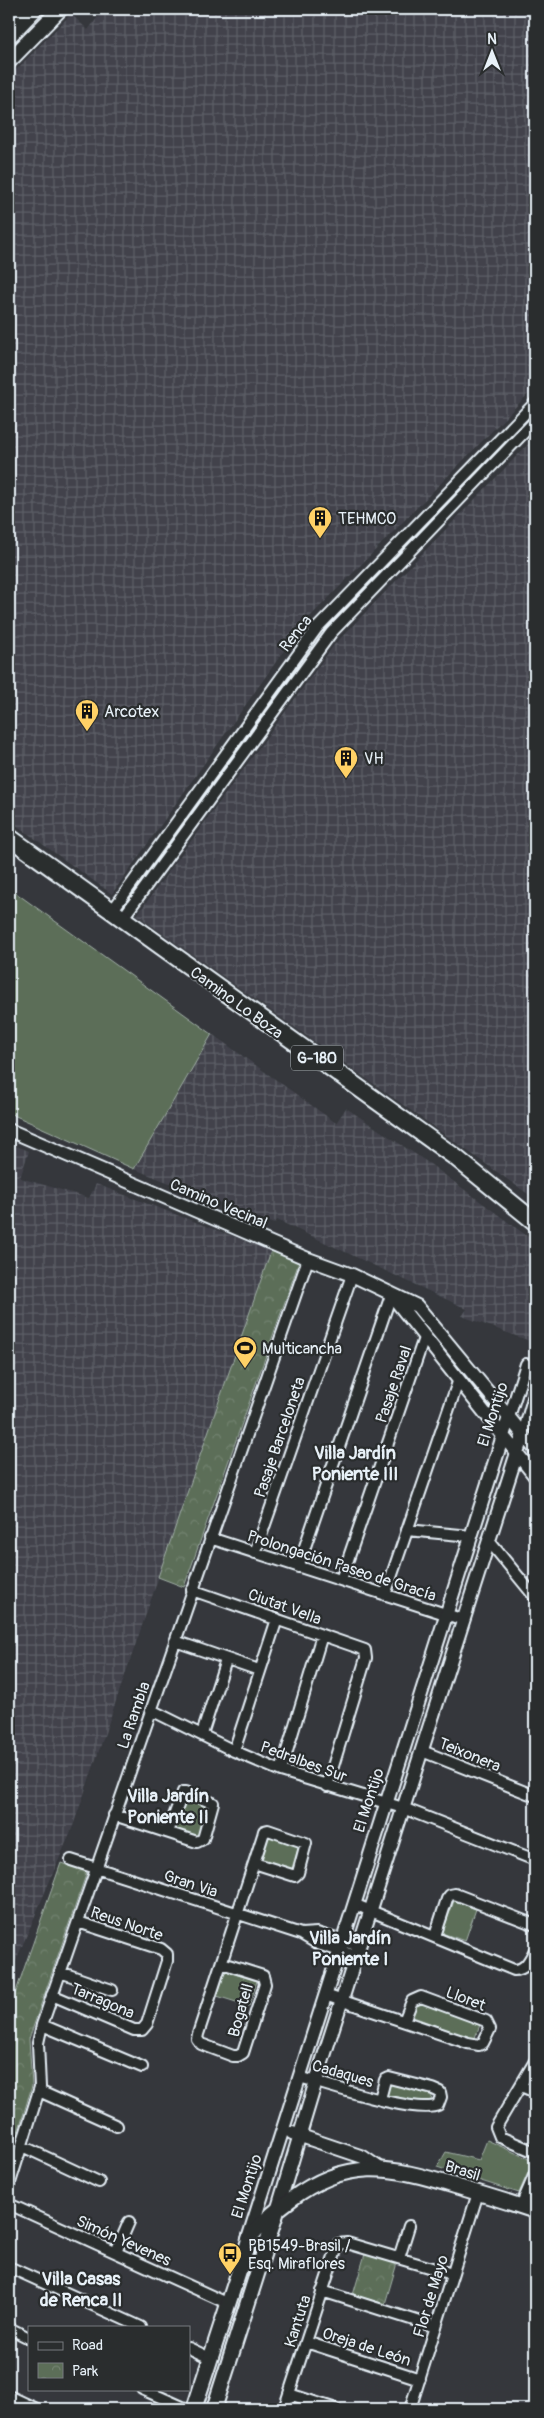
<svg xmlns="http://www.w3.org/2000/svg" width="544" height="2418" font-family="Pangolin,sans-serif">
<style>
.industrial{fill:url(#industrial-grid)}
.green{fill:#5c6e58;stroke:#a2b0a8}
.park{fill:url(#park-crowns);stroke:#a2b0a8}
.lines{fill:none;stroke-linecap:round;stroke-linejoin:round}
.minor-casing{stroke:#e8f1f8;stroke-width:14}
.tertiary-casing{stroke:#e8f1f8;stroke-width:16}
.secondary-casing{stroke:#e8f1f8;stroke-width:18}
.primary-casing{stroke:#e8f1f8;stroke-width:20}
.motorway-casing{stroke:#e8f1f8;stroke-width:22}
.minor{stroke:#2a2d2e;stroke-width:10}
.tertiary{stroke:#2a2d2e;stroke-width:12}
.secondary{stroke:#2a2d2e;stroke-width:14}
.primary{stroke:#2a2d2e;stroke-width:16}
.motorway{stroke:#2a2d2e;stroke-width:19}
.labels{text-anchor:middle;stroke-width:4.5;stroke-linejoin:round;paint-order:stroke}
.shield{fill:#2a2d2e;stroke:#afb6bb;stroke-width:1}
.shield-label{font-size:15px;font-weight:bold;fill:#e8f1f8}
.poi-label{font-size:16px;fill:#e8f1f8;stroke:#2a2d2e;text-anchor:start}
.street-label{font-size:16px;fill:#e8f1f8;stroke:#2a2d2e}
.neighbourhood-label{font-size:18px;font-weight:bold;fill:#e8f1f8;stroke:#2a2d2e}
</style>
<defs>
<pattern id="industrial-grid" width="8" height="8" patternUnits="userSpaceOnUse" patternTransform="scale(1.25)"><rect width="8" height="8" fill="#42434c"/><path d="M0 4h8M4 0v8" fill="none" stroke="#5d5f67"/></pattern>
<pattern id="park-crowns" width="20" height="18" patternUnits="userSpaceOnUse" patternTransform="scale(1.25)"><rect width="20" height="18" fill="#5c6e58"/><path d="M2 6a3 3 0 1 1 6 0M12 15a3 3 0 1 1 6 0" fill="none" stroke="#738371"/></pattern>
</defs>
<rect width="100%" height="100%" fill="#35373c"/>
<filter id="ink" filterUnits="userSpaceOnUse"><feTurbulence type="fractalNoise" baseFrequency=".02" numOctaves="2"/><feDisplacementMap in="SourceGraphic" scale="10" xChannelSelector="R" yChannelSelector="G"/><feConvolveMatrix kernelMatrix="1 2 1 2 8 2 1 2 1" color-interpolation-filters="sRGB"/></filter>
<g filter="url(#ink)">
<path class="industrial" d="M104,9H535V387L302,625L112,894L9,820V77L71,14L88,30Z
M535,437V1199L137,915L334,645Z
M212,1034L336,1123L346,1108L430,1164L535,1242V1343L462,1316L467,1309L277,1220L274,1224L134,1169Z
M9,1143L29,1151L20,1178L89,1198L96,1184L271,1251L73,1826L9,1977Z"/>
<path class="green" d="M9,888L212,1034L134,1169L9,1113Z
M184,1797L209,1805L198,1837L173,1829Z
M267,1836L299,1846L291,1871L259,1861Z
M454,1901L476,1909L465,1941L442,1933Z
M225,1971L257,1981L249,2006L217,1996Z
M417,2000L480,2025L474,2040L411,2016Z
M388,2082L433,2092L430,2105L385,2095Z
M487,2140L533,2161L519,2193L437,2167L446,2152L479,2160Z"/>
<path class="park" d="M271,1251L299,1262L184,1587L158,1577Z
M61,1863L87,1872L29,2039L32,2086L9,2162V2022L13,2000Z
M365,2254L397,2263L385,2304L353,2295Z"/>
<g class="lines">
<g class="minor-casing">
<path id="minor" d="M112,911L317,628L535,403
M122,919L331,633L535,421
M509,1417L526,1364
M523,1434L535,1391
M407,1530L471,1536
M210,1538L464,1620
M489,1541L535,1597
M255,1553L352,1275
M298,1567L391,1295
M341,1580L424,1338
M192,1590L365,1650L366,1658L327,1786
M385,1595L458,1382
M175,1641L259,1670
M151,1710L234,1751L281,1771L403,1808L535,1860
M202,1734L226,1660
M234,1751L277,1619
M422,1751L535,1796
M281,1771L322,1635
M114,1815L197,1842L203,1839L213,1803L186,1792H183L168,1832
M268,1830L306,1843L298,1873L295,1876L254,1863L263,1835L264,1831Z
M71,1860L301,1934L318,1944L356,1956
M354,1904L514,1970C526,1970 530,1959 535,1950
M301,1934L317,1933L359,1946
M435,1936L447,1899L450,1895L455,1894L535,1925
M222,1963L263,1976L265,1984L243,2053L238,2056H233L201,2044L197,2039L198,2034L254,1863
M60,1972L112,1990
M52,1995L134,2030H142L147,2024L167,1961V1954L161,1949L78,1922
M325,1995L468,2043L479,2045L483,2043L490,2029L486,2021L421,1997L412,2001L404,2021
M42,2025L142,2067
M535,2061L496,2127L500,2137L535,2152
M299,2077C325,2084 417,2115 438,2105L441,2097L440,2092L433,2089L389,2078L385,2080L380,2099
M521,2086L535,2092
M39,2091L117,2126
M22,2146L99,2182
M9,2186L40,2087L38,2043L42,2025L308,1259
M9,2204L227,2303
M521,2206L535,2174
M116,2252L129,2222
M399,2258L409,2226
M9,2267L141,2327
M322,2291L436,2327
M9,2328L29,2338
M306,2342L420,2379
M189,2348L210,2358
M142,2389L187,2409
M289,2394L336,2409
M9,2396L37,2409
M284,2409L338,2244L347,2243L452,2274
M410,2409L478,2193"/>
</g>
<g class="tertiary-casing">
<path id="tertiary" d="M9,1130L308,1259L352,1275L417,1306L535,1449
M393,1297L535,1476
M292,2133L363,2157L379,2168
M277,2211L316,2081L523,1434
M248,2239L509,1417"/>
</g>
<g class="secondary-casing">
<path id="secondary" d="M9,61L60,9
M194,2409L249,2240C260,2223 274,2212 290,2200C347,2157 390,2166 455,2186C482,2194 509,2202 535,2211
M214,2409L277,2211"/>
</g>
<g class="primary-casing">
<path id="primary" d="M9,837L455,1157L535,1222"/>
</g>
<g class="motorway-casing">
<path id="motorway" d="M9,33L32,9"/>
</g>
<use href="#minor" class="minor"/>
<use href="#tertiary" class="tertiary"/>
<use href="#secondary" class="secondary"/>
<use href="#primary" class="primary"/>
<use href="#motorway" class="motorway"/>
</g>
</g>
<defs>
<g id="building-pin" transform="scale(1.25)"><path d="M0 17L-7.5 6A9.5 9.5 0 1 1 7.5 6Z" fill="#ffd166" stroke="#2a2d2e"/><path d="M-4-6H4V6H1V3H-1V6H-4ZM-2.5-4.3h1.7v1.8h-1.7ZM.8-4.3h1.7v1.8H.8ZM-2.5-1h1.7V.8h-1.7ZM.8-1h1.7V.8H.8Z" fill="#111"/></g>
<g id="stadium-pin" transform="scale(1.25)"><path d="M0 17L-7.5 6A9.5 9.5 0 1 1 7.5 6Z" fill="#ffd166" stroke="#2a2d2e"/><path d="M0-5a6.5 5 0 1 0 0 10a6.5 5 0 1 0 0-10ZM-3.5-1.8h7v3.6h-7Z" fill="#111"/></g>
<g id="bus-pin" transform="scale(1.25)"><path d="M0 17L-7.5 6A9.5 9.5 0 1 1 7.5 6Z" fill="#ffd166" stroke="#2a2d2e"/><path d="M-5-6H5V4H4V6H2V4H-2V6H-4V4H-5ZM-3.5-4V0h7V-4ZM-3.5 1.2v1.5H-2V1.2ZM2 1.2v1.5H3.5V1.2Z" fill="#111"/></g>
</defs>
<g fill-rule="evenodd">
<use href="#building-pin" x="320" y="518"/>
<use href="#building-pin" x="87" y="711"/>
<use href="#building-pin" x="346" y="758"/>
<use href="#stadium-pin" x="245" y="1348"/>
<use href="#bus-pin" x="230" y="2254"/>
</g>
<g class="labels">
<rect class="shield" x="291" y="1045.5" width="52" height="25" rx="4"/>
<g class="shield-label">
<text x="317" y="1063">G-180</text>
</g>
<g class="poi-label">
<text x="338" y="524">TEHMCO</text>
<text x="104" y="717">Arcotex</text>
<text x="364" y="764">VH</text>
<text x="262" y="1354">Multicancha</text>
<text x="248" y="2251">PB1549-Brasil /<tspan x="248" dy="18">Esq. Miraflores</tspan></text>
</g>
<g class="street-label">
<text transform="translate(295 633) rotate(-52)" y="6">Renca</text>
<text transform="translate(237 1002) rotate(36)" y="6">Camino Lo Boza</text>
<text transform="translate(219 1203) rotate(23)" y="6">Camino Vecinal</text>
<text transform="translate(393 1384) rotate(-71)" y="6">Pasaje Raval</text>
<text transform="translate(492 1414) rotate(-72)" y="6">El Montijo</text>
<text transform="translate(279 1437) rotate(-71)" y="6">Pasaje Barceloneta</text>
<text transform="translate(342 1565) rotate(18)" y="6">Prolongación Paseo de Gracía</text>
<text transform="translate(285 1606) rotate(20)" y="6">Ciutat Vella</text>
<text transform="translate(133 1715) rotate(-71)" y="6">La Rambla</text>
<text transform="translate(470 1754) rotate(22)" y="6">Teixonera</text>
<text transform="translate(304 1761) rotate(20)" y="6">Pedralbes Sur</text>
<text transform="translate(368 1800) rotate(-72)" y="6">El Montijo</text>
<text transform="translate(191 1883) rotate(18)" y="6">Gran Via</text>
<text transform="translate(127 1923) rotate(19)" y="6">Reus Norte</text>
<text transform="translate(466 1998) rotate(21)" y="6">Lloret</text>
<text transform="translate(103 2000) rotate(23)" y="6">Tarragona</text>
<text transform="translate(240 2010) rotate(-74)" y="6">Bogatell</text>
<text transform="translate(343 2073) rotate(16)" y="6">Cadaques</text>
<text transform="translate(463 2170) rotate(17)" y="6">Brasil</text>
<text transform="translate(246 2186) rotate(-72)" y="6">El Montijo</text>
<text transform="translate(124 2240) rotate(24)" y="6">Simón Yevenes</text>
<text transform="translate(430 2296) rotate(-73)" y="6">Flor de Mayo</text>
<text transform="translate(297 2321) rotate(-72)" y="6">Kantuta</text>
<text transform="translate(367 2346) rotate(18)" y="6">Oreja de León</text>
</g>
<g class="neighbourhood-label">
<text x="355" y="1459">Villa Jardín<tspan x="355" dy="21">Poniente III</tspan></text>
<text x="168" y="1802">Villa Jardín<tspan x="168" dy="21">Poniente II</tspan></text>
<text x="350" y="1944">Villa Jardín<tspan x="350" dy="21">Poniente I</tspan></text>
<text x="81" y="2285">Villa Casas<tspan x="81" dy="21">de Renca II</tspan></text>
</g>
</g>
<rect width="544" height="2418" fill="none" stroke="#2a2d2e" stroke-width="30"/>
<rect x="15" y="15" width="514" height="2388" fill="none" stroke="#e8f1f8" stroke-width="2" filter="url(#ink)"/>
<rect x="28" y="2326" width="162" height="65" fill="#2a2d2e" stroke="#767b7f"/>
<rect x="38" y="2342" width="25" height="8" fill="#2a2d2e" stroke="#767b7f"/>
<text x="72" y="2350" font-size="15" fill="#e8f1f8">Road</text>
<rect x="38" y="2363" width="25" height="15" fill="url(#park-crowns)" stroke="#767b7f"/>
<text x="72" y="2376" font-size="15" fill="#e8f1f8">Park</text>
<g transform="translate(492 52)" stroke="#2a2d2e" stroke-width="4" paint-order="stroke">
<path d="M0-4L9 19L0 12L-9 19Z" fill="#e8f1f8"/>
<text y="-8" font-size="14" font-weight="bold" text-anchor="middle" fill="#e8f1f8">N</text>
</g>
</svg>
